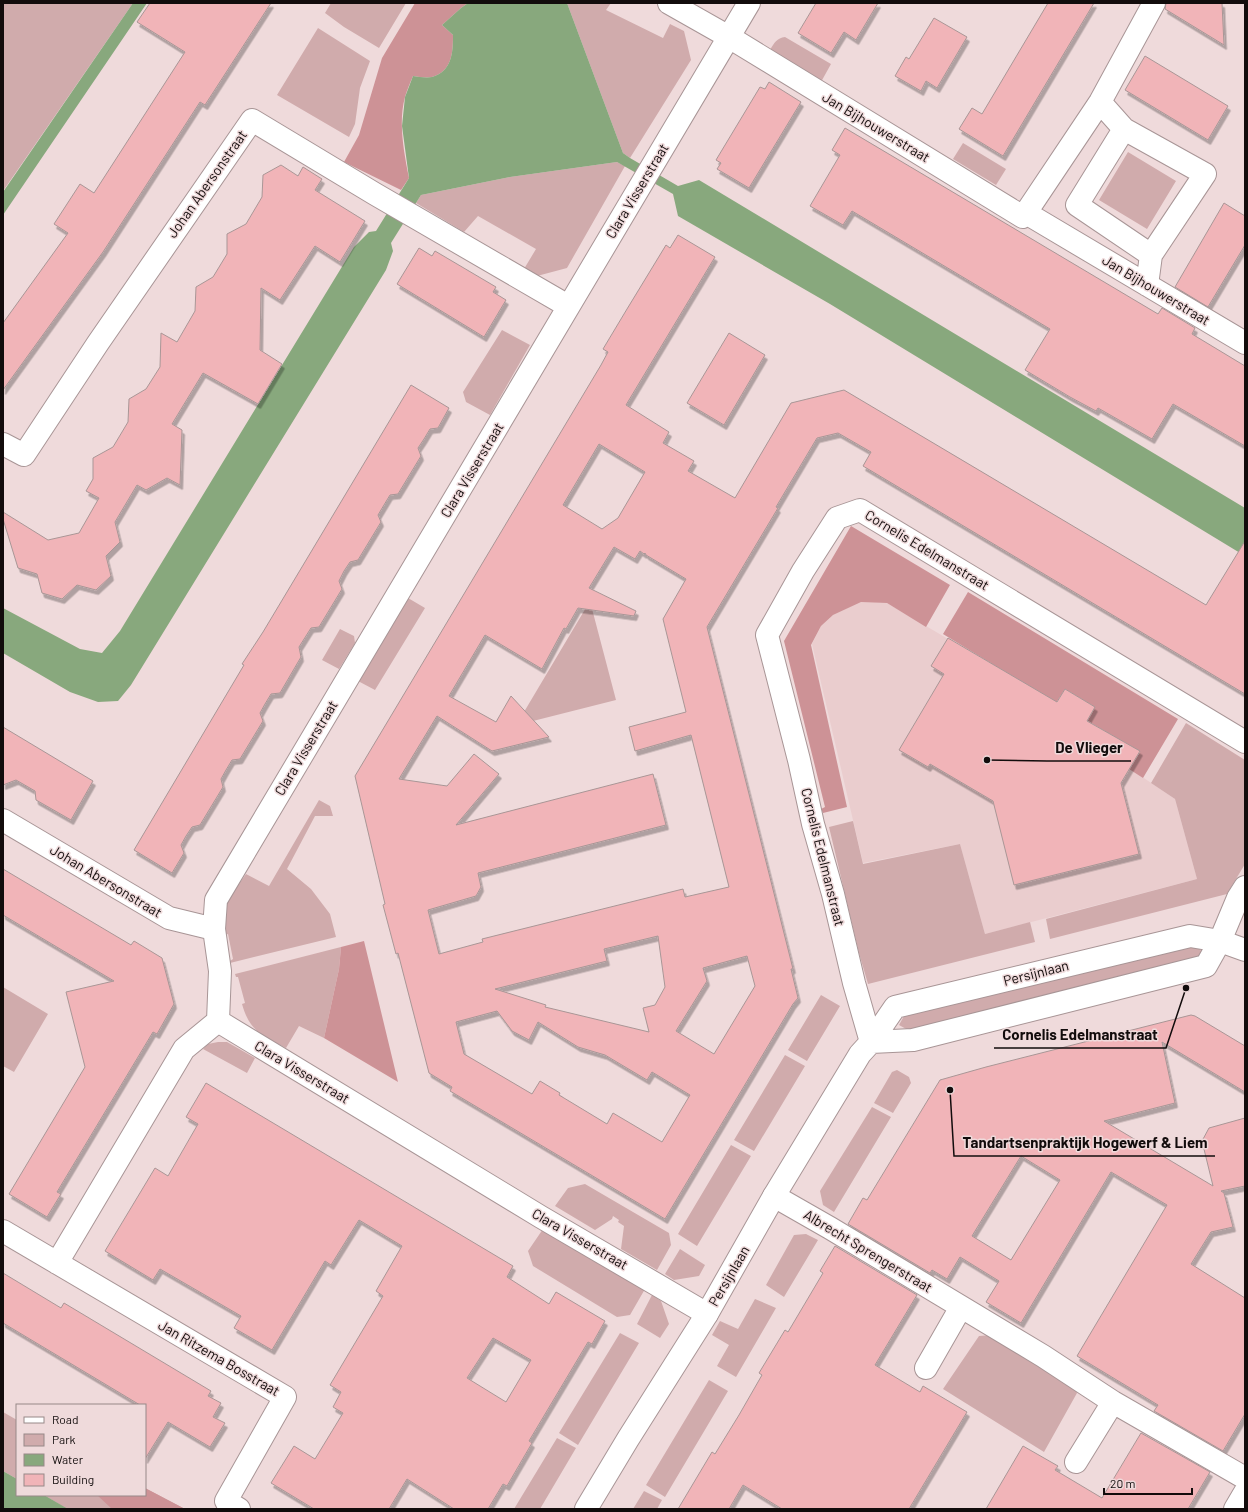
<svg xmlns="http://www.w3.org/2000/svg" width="1248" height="1512" font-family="Barlow,sans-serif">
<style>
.built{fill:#eacdce}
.green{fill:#d0abac}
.forest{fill:#cd9296}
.water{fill:#88a87d}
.building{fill:#f1b4b8;stroke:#a99696;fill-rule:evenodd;filter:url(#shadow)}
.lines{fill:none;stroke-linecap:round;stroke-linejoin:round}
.street-casing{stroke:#a89596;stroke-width:24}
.secondary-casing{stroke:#a89596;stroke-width:24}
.street{stroke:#fff;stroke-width:22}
.secondary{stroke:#fff;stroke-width:22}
.labels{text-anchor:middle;stroke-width:3;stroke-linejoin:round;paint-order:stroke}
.street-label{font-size:14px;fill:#120c0c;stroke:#efdadb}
.leader{fill:none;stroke:#120c0c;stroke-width:1.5}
.callout-dot{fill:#120c0c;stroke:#efdadb;stroke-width:1.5}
.callout-label{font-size:15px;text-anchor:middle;font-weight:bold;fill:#120c0c;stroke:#efdadb;stroke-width:3;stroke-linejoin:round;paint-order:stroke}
</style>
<defs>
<filter id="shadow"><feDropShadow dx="2.5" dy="4.5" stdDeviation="0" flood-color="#0004"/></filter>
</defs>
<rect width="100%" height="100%" fill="#efdadb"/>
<path class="built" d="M861,601L887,603L1140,752L1129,768L1175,799L1197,879L985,934L960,844L863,863L812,644L821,626L833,615Z"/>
<path class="green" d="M3,3H133L3,191Z
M331,3H406L379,48L344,27L325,13Z
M567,3H611L606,10L663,38L670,24L684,31L691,60L630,158L623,153Z
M318,28L370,61L360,88L355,124L349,137L277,95Z
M785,37L831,64L821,82L770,50C774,43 777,38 785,37Z
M963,143L1006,169L996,185L953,159Z
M1128,152L1176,181L1147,229L1099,200Z
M617,162L625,166L567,268L537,276L524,269L536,249L478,216L464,232L416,203L421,195L510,177Z
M502,330L530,345L490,415L466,402L463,392Z
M408,598L425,608L375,690L358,681Z
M591,605L616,700L529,722L521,717L587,606Z
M340,629L354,636L355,643L339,669L322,660Z
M1186,723L1245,760V864L1227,894L1050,939L1046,919L1197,879L1175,799L1151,783Z
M319,800L330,806L333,816H315L287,869L311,889L330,914L336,937L230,963V961L233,959L228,934L225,935L224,905L246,874L269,886Z
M853,821L863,864L960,844L985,934L1030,922L1035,942L868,984L859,953L829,827Z
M341,947L339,969L324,1038L299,1026L286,1048C262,1035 250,1032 242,1004L245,1003L238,977H236L235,974Z
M1189,947L1199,948L1202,952L1198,959L920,1029L908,1030L899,1025L904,1016Z
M3,987L48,1014L14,1072L3,1066Z
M821,995L840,1006L807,1061L788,1050Z
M218,1042H227L255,1058L247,1073L203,1049L208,1044Z
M785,1055L805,1066L754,1151L734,1140Z
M897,1070L909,1077L911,1083L893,1113L874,1103L892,1072Z
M872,1107L891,1117L834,1212L823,1205L820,1191Z
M731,1145L751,1156L697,1246L678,1234Z
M585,1184L669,1233L671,1245L657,1270L621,1249L624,1226L618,1222L619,1220L613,1216L612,1219L595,1230L555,1206L568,1188Z
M543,1229L645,1289L630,1315L617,1317L533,1266L528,1251Z
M806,1234L818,1240L784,1297L766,1285L794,1235Z
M680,1249L705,1265L699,1276L674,1280L665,1274Z
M652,1295L661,1301L669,1324L660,1338L637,1324Z
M755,1299L776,1308L736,1377L717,1366L729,1345L712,1335L720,1321L738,1329Z
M620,1333L639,1343L578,1445L559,1433Z
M993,1335L1074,1383L1077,1393L1044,1452L943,1389L979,1336Z
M709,1380L728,1391L665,1497L646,1485Z
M3,1412L17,1420V1479L3,1471Z
M557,1438L576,1448L540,1509H514Z
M145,1488L185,1509H67L44,1495H145Z
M644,1491L662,1500L657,1509H633Z"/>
<path class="forest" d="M415,3H468L461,8L442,25L453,35C453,53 452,71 432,77C427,78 419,77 413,76C410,83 407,90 405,97C398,122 404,153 409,178L401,190L344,162L359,135L382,58Z
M851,526L950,585L926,627L887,603L861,602L833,615L821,626L811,645L847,807L823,813L821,809L825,807L784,641Z
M968,592L1178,719L1143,778L1129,769L1140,752L1086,720L1093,706L1065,689L1056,703L943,634Z
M364,941L398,1082L324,1038L339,969L341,947Z
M145,1488L185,1509H112L97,1495H145Z"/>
<path class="water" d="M133,3H147L3,215V192Z
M468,3H567L623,153L630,158L678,186L699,180L1245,508V556L830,304L678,216L673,194L617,162L510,177L421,195L391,243L393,251L386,270L131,685L118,701L98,702L70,692L3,653V608L80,649L102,653L120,631L354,247L369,232L376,231L409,178L402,126L405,97L413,76C419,77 427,78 432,77C452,71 453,53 453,35L442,25L461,8Z
M3,1471L17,1479V1495H44L68,1509H3Z"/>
<path class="building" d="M150,3H271L205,105L200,102L103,252L3,390V323L68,233L54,224L80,184L94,193L185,52L137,22Z
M816,3H878L856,40L844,32L831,53L798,33Z
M1048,3H1094L1003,156L959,129L972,108L982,114Z
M1166,3H1222L1224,45L1165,9Z
M934,18L967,37L937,88L926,81L921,91L895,76L906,57L909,59Z
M1145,56L1228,106L1208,140L1125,90Z
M769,82L801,102L749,188L717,169L721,163L716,160L760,87L765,89Z
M845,128L1158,314L1162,308L1195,328L1192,334L1245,366V446L1173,404L1152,439L1098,408L1096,411L1070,397L1025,370L1050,329L852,211L843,225L810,206L840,155L832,150Z
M281,165L298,176L303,167L322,179L315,190L365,221L340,262L315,246L280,300L261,288L260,350L282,364L258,404L203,373L172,424L182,430L180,485L167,478L146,490L137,485L115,522L120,542L106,556L111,576L96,590L77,585L62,599L42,593L37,574L18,568L3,519V512L48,540L79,533L99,498L86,491L93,479V458L113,447L128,422L129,399L146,389L160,367L161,333L177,342L195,311L196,287L213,277L227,254V234L246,224L262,197L263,175Z
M1224,203L1245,216V245L1208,307L1175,287Z
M678,235L715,257L626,405L669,432L663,443L694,461L688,471L735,498L791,403L844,390L1206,605L1245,541V694L863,466L871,452L838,433L817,438L776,507L778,508L707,627L793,969H791L798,998L793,1004L665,1219L450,1091L452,1087L429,1073L398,953L396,954L383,905L385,904L355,776L601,365L608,352L603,349L627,309L666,245L670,248ZM599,444L645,472L618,518L602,529L563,505ZM614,547L635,559L640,551L644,554L645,553L646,555L686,579L663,619L686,712L629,727L635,751L691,735L729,887L685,897L683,889L482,939L483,942L439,954L428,910L476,896L481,887L478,873L666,825L653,774L456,825L499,774L474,754L447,786L399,779L437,716L492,751L549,737L511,696L496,722L449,696L485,635L542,669L564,628L566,629L578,608L634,616L636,611L589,588ZM658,936L665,987L655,1005L643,1008L649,1032L545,1007L546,1005L495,989L607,961L604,949ZM747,956L755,986L714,1054L676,1031L707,981L703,968ZM497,1011L512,1031L529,1040L538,1022L578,1047L605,1055L647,1080L652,1072L690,1095L662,1142L613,1113L607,1124L559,1095L560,1093L540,1081L532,1094L464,1054L456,1022Z
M419,248L432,256L435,251L496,287L493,292L506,300L484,337L397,284Z
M729,333L765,355L724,425L687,403Z
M411,385L449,408L438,428L430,429L424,439L418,448L421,456L398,494L390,495L378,515L381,522L358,560L350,562L344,571L339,581L342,589L319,627L311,628L299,647L301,657L280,693L271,694L265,704L260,713L263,721L240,759L232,760L226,770L221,779L223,787L200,825L192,827L186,836L181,845L184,853L172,873L134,850L244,665L242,664L263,632Z
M948,638L1057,702L1065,689L1095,707L1087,721L1140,751L1121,783L1139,854L1014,885L993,801L930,764L928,767L899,750L944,674L931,666Z
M3,727L93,781L71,820L36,800L35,791L16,780L3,785Z
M3,869L131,945L134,941L162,958L174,1004L157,1034L153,1032L57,1192L61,1194L47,1217L9,1194L85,1067L66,992L114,981L3,915Z
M1191,1015L1195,1016L1245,1046V1092L1162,1042L1175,1103L1104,1121L1213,1186L1202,1141L1209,1128L1245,1118V1186L1221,1191L1224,1193L1233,1227L1211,1232L1191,1264L1245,1298V1414L1223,1451L1154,1411L1158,1405L1077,1356L1167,1205L1111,1172L1021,1323L986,1302L999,1281L960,1257L947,1279L932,1270L930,1273L848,1224L863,1198L867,1200L940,1080L986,1067ZM1021,1156L1060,1180L1011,1260L972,1236Z
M206,1083L513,1266L507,1277L549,1304L556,1292L605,1321L592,1344L588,1342L529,1441L532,1443L507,1486L503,1484L488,1509H454L407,1479L389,1509H314L271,1483L294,1446L315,1459L343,1413L333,1407L341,1392L330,1385L383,1296L376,1291L402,1246L359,1220L331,1265L325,1261L272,1350L234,1328L241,1316L160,1269L153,1280L105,1251L155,1168L168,1176L198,1124L186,1117ZM493,1338L531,1360L506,1402L467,1378Z
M835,1246L917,1295L875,1365L920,1392L923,1386L967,1412L909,1509H782L743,1485L729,1509H678L712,1452L715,1454L739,1415L762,1375L759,1373L785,1330L788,1332L823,1273L820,1271Z
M3,1273L61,1308L64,1303L211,1391L208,1396L221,1403L213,1417L225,1423L210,1447L168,1422L145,1459V1405H140L3,1323Z
M1141,1433L1210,1472L1188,1509H986L1023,1446L1058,1466L1055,1470L1102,1498Z"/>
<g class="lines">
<g class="street-casing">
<path id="street" d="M669,3L729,37L1023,217L1100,102L1154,3
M1100,102L1124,129L1205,174L1151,255L1147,285
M1124,129L1077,205L1151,255
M1026,213L1245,343
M3,444L24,455L98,343L252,120L375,194L568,306
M3,820L169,918L214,929
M1220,941L1238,898L1245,887
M871,1042L854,983L833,894L813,824L799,760L767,635L803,571L837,518L860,510L1245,742
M774,1196L830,1228L1043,1356L1113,1402L1245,1478
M3,1231L285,1397L226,1501L239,1509
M57,1263L184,1049L218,1021
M707,1314L541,1217L218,1021L220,971L214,929L216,900L749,3
M926,1368L961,1307
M1076,1462L1113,1402
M1235,1509L1245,1492"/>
</g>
<g class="secondary-casing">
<path id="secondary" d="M871,1042L913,1040L1206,966L1220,941
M586,1509L628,1439L707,1314L774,1196L860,1054L871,1042L895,1007L1190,936L1220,941L1245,950"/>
</g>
<use href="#street" class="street"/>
<use href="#secondary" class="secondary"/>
</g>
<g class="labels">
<g class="street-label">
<text transform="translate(876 127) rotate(31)" y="5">Jan Bijhouwerstraat</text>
<text transform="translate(207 184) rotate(-55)" y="5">Johan Abersonstraat</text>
<text transform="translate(637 191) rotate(-59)" y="5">Clara Visserstraat</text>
<text transform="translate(1156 290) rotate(31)" y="5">Jan Bijhouwerstraat</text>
<text transform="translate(472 470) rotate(-59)" y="5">Clara Visserstraat</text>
<text transform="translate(927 550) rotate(31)" y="5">Cornelis Edelmanstraat</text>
<text transform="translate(306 748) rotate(-59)" y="5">Clara Visserstraat</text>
<text transform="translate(823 857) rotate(76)" y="5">Cornelis Edelmanstraat</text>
<text transform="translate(106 881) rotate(31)" y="5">Johan Abersonstraat</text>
<text transform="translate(1036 973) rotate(-14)" y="5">Persijnlaan</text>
<text transform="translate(302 1072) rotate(31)" y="5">Clara Visserstraat</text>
<text transform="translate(580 1239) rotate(30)" y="5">Clara Visserstraat</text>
<text transform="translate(868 1251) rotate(31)" y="5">Albrecht Sprengerstraat</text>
<text transform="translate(729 1276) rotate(-60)" y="5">Persijnlaan</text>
<text transform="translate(219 1358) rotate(30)" y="5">Jan Ritzema Bosstraat</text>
</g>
</g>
<path class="leader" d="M987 760L1047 761H1131M1186 988L1166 1048H994M950 1090L954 1156H1215"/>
<g class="callout-dot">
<circle cx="987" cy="760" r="4"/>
<circle cx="1186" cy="988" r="4"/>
<circle cx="950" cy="1090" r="4"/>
</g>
<g class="callout-label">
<text x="1089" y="753">De Vlieger</text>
<text x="1080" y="1040">Cornelis Edelmanstraat</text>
<text x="1085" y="1148">Tandartsenpraktijk Hogewerf &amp; Liem</text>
</g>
<rect width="1248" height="1512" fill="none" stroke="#120c0c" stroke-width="8"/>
<rect x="16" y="1404" width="130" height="92" fill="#efdadb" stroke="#978888"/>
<rect x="24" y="1417" width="20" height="6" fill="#ffffff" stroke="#978888"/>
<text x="52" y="1424" font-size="12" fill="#120c0c">Road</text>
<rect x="24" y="1434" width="20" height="12" fill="#d0abac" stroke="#978888"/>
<text x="52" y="1444" font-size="12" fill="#120c0c">Park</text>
<rect x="24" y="1454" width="20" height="12" fill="#88a87d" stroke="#978888"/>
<text x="52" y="1464" font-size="12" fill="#120c0c">Water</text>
<rect x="24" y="1474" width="20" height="12" fill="#f1b4b8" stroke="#978888"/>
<text x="52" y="1484" font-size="12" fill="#120c0c">Building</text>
<path d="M1104 1488v6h88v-6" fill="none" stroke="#120c0c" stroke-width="2"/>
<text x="1110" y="1488" font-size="12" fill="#120c0c" stroke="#efdadb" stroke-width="3" paint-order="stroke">20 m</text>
</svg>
